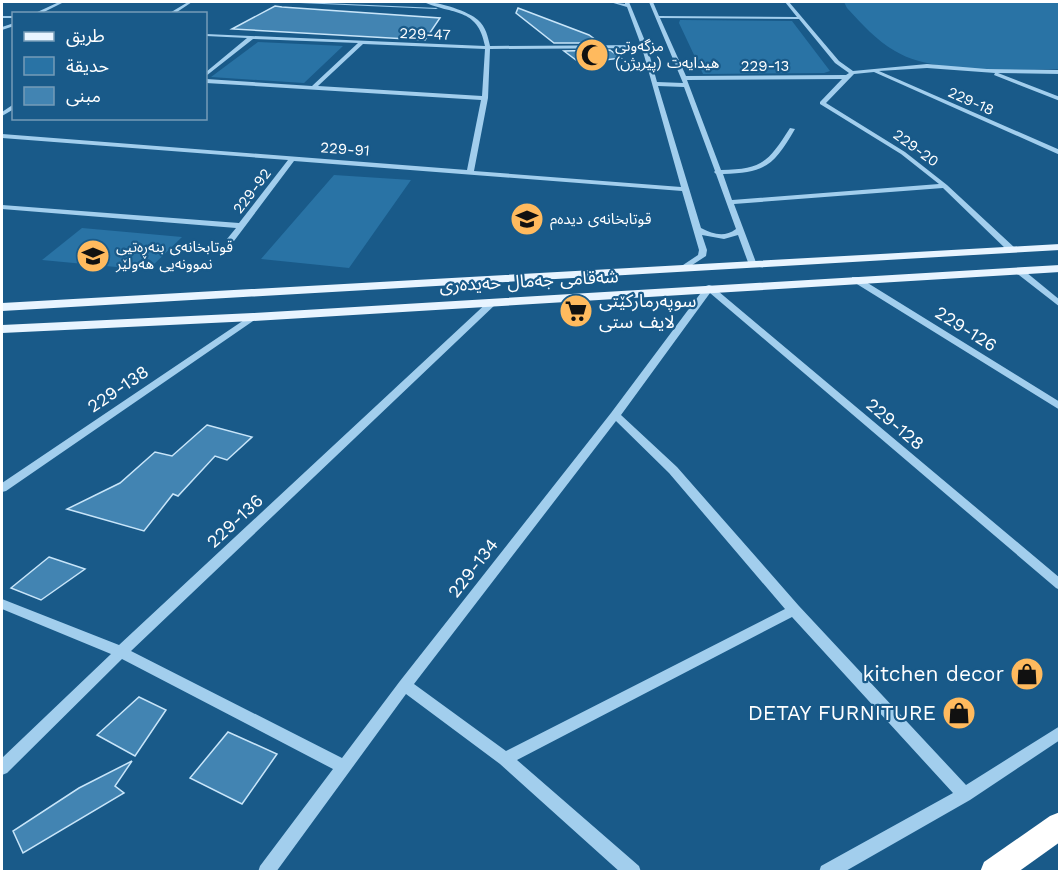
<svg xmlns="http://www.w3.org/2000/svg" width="1061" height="873" font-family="'Work Sans','Noto Sans Arabic',sans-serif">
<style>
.green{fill:#2973a5}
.building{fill:#4284b2;stroke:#c8e5f9;stroke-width:1.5}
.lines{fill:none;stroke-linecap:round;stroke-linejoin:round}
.minor{fill:#a2ceed;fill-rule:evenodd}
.major{fill:#e8f4ff;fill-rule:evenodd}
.highway{fill:#fff;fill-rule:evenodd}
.labels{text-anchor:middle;stroke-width:4.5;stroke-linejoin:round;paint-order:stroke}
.far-street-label{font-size:15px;fill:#fff;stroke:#195a89}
.far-poi-label{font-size:15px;fill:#fff;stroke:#195a89;text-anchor:start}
.street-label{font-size:18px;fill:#fff;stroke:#195a89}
.poi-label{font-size:18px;fill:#fff;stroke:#195a89;text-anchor:start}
.near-poi-label{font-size:21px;fill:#fff;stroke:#195a89;text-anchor:end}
</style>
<rect width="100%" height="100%" fill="#195a89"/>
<path class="green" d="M844,2H1059V69C1016,70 932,74 895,51C876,40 862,24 847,8Z
M680,20L792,21L830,71L824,73L703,74L679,23Z
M258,42L343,46L304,83L211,77Z
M334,175L411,180L349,268L261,259Z
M82,228L182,237L148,270L42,260Z"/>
<path class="building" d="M275,6L282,7L440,18L425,40L232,29Z
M518,8L589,35L600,43H554L516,13Z
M610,50L621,58L580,63L564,51Z
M207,425L252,437L227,460L215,456L178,496L173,494L144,531L67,509L120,483L155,452L172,456Z
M49,557L85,569L41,600L11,588Z
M139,697L166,710L135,756L97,735Z
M228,732L277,754L242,804L190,778Z
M132,761L115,786L124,793L23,853L13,831L79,788Z"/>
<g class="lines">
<path class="minor" d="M59,2H64L40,14H33Z
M188,2H192L174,14H168Z
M277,2H301L438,8L436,9Z
M424,2C436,1 469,11 478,20C486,27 488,37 490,46L641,45L627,7L610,2L625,4V2H629L647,46L657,82L683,83L649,2H653L659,16L797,17L785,2H789L839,61L853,71L927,64L987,69L1060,70V74L998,73L1060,97V101L994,75L995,73L927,68L879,71L1060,150V155L874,72L854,74L826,103L905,152L947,185L1015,248V252H1009L943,188L734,204L757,265L756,267H753L749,265L738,235L724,239L702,235L707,250L706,256L683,271L679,269L680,267L698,255L699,250L682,191L294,161L234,241H231L227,239L236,228L2,209V205L239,223L288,160L2,138V134L467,170L481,100L206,83V79L312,86L358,43L253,39L206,76V72L247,38L206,36V34L485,46C478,7 452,15 424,2ZM660,18L799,19L835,63L849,73L846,75L686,76ZM363,44L485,49L482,96L318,86ZM642,48L681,187L474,171L488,98L490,49ZM842,79L820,102V104L901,154L939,184L732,200L723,174C766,173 774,165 795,129L790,128C768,162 763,169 721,170L687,80ZM658,86L684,87L715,171L714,172L716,174L736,229C724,238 713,234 701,228Z
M2,16H14V18H2Z
M14,23V26L2,30V27Z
M14,104V109L2,116V112Z
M1015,268H1021L1060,300V307L1015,272Z
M852,277H858L1060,402V410L852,281Z
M709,285L712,286L1060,578V590L1056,588L710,293L621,415L677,467L799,606L966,785L1060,726V740L970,800L844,872H819L821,866L953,793L792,617L517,760L639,866L641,872H620L500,764L406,694L276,872H258L260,866L333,769L122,659L7,773L2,775V758L111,654L2,609V599L119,645L491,299H497V303L131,651L342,758L400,681L611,413L706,286ZM616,421L669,473L785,609L506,751L414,684Z
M253,314L257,317L256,319L6,491L2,492V483Z"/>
<path class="major" d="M1060,244V250L2,311V303Z
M1060,265V272L253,321L2,333V325L253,313Z"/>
<path class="highway" d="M1060,812V842L1018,872H980L984,862L1050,816Z"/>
</g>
<defs>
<g id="mosque-disc" transform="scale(1.725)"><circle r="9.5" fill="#ffba5e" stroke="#195a89"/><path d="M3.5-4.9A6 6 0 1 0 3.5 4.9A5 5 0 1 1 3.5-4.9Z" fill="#111"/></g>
<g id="school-disc" transform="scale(1.725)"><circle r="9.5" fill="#ffba5e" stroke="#195a89"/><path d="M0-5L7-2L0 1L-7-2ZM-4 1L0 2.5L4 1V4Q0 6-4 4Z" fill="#111"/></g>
<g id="supermarket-disc" transform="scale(1.725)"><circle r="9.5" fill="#ffba5e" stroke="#195a89"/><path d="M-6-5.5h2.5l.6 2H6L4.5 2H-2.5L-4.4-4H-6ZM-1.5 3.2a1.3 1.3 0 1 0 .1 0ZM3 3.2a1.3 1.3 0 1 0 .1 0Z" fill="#111"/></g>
<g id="shop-disc" transform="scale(1.725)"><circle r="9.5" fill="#ffba5e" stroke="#195a89"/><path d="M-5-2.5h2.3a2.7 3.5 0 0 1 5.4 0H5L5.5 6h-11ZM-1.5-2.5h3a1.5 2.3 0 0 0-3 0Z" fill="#111"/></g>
</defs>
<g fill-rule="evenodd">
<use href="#mosque-disc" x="592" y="55"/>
<use href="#school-disc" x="527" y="219"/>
<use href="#school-disc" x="93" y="256"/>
<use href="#supermarket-disc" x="576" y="311"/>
<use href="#shop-disc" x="1027" y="674"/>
<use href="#shop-disc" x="959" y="713"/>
</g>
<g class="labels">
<g class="far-street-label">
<text transform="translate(425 34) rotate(2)" y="5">229-47</text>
<text x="765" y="71">229-13</text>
<text transform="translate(971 101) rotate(24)" y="5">229-18</text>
<text transform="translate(916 148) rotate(36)" y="5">229-20</text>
<text transform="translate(345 149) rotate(4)" y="5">229-91</text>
<text transform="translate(252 191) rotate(-53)" y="5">229-92</text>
</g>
<g class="far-poi-label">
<text x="615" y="51">مزگه‌وتی<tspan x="615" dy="17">هیدایه‌ت (پیریژن)</tspan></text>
<text x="550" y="224">قوتابخانەی دیدەم</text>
<text x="116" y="252">قوتابخانەی بنەڕەتیی<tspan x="116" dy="17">نموونەیی هەولێر</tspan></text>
</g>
<g class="street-label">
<text transform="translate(529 281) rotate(-3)" y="6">شەقامی جەمال حەیدەری</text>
<text transform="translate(966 329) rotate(32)" y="6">229-126</text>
<text transform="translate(118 389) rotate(-34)" y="6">229-138</text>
<text transform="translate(895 424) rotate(40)" y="6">229-128</text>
<text transform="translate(235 521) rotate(-43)" y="6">229-136</text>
<text transform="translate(473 568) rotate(-52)" y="6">229-134</text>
</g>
<g class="poi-label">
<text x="599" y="307">سوپەرمارکێتی<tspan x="599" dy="21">لایف ستی</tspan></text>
</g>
<g class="near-poi-label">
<text x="1004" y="681">kitchen decor</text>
<text x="936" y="720">DETAY FURNITURE</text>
</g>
</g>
<rect width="1061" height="873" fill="none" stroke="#ffffff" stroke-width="6"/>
<rect x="12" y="12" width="195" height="108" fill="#195a89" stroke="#759cb8" stroke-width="1.5"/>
<rect x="24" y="32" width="30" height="9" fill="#e8f4ff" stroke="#759cb8" stroke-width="1.5"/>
<text x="66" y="42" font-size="18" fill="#ffffff">طريق</text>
<rect x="24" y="57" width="30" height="18" fill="#2973a5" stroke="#759cb8" stroke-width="1.5"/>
<text x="66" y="72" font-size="18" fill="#ffffff">حديقة</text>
<rect x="24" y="87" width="30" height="18" fill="#4284b2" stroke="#759cb8" stroke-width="1.5"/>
<text x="66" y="102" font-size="18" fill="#ffffff">مبنى</text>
</svg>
